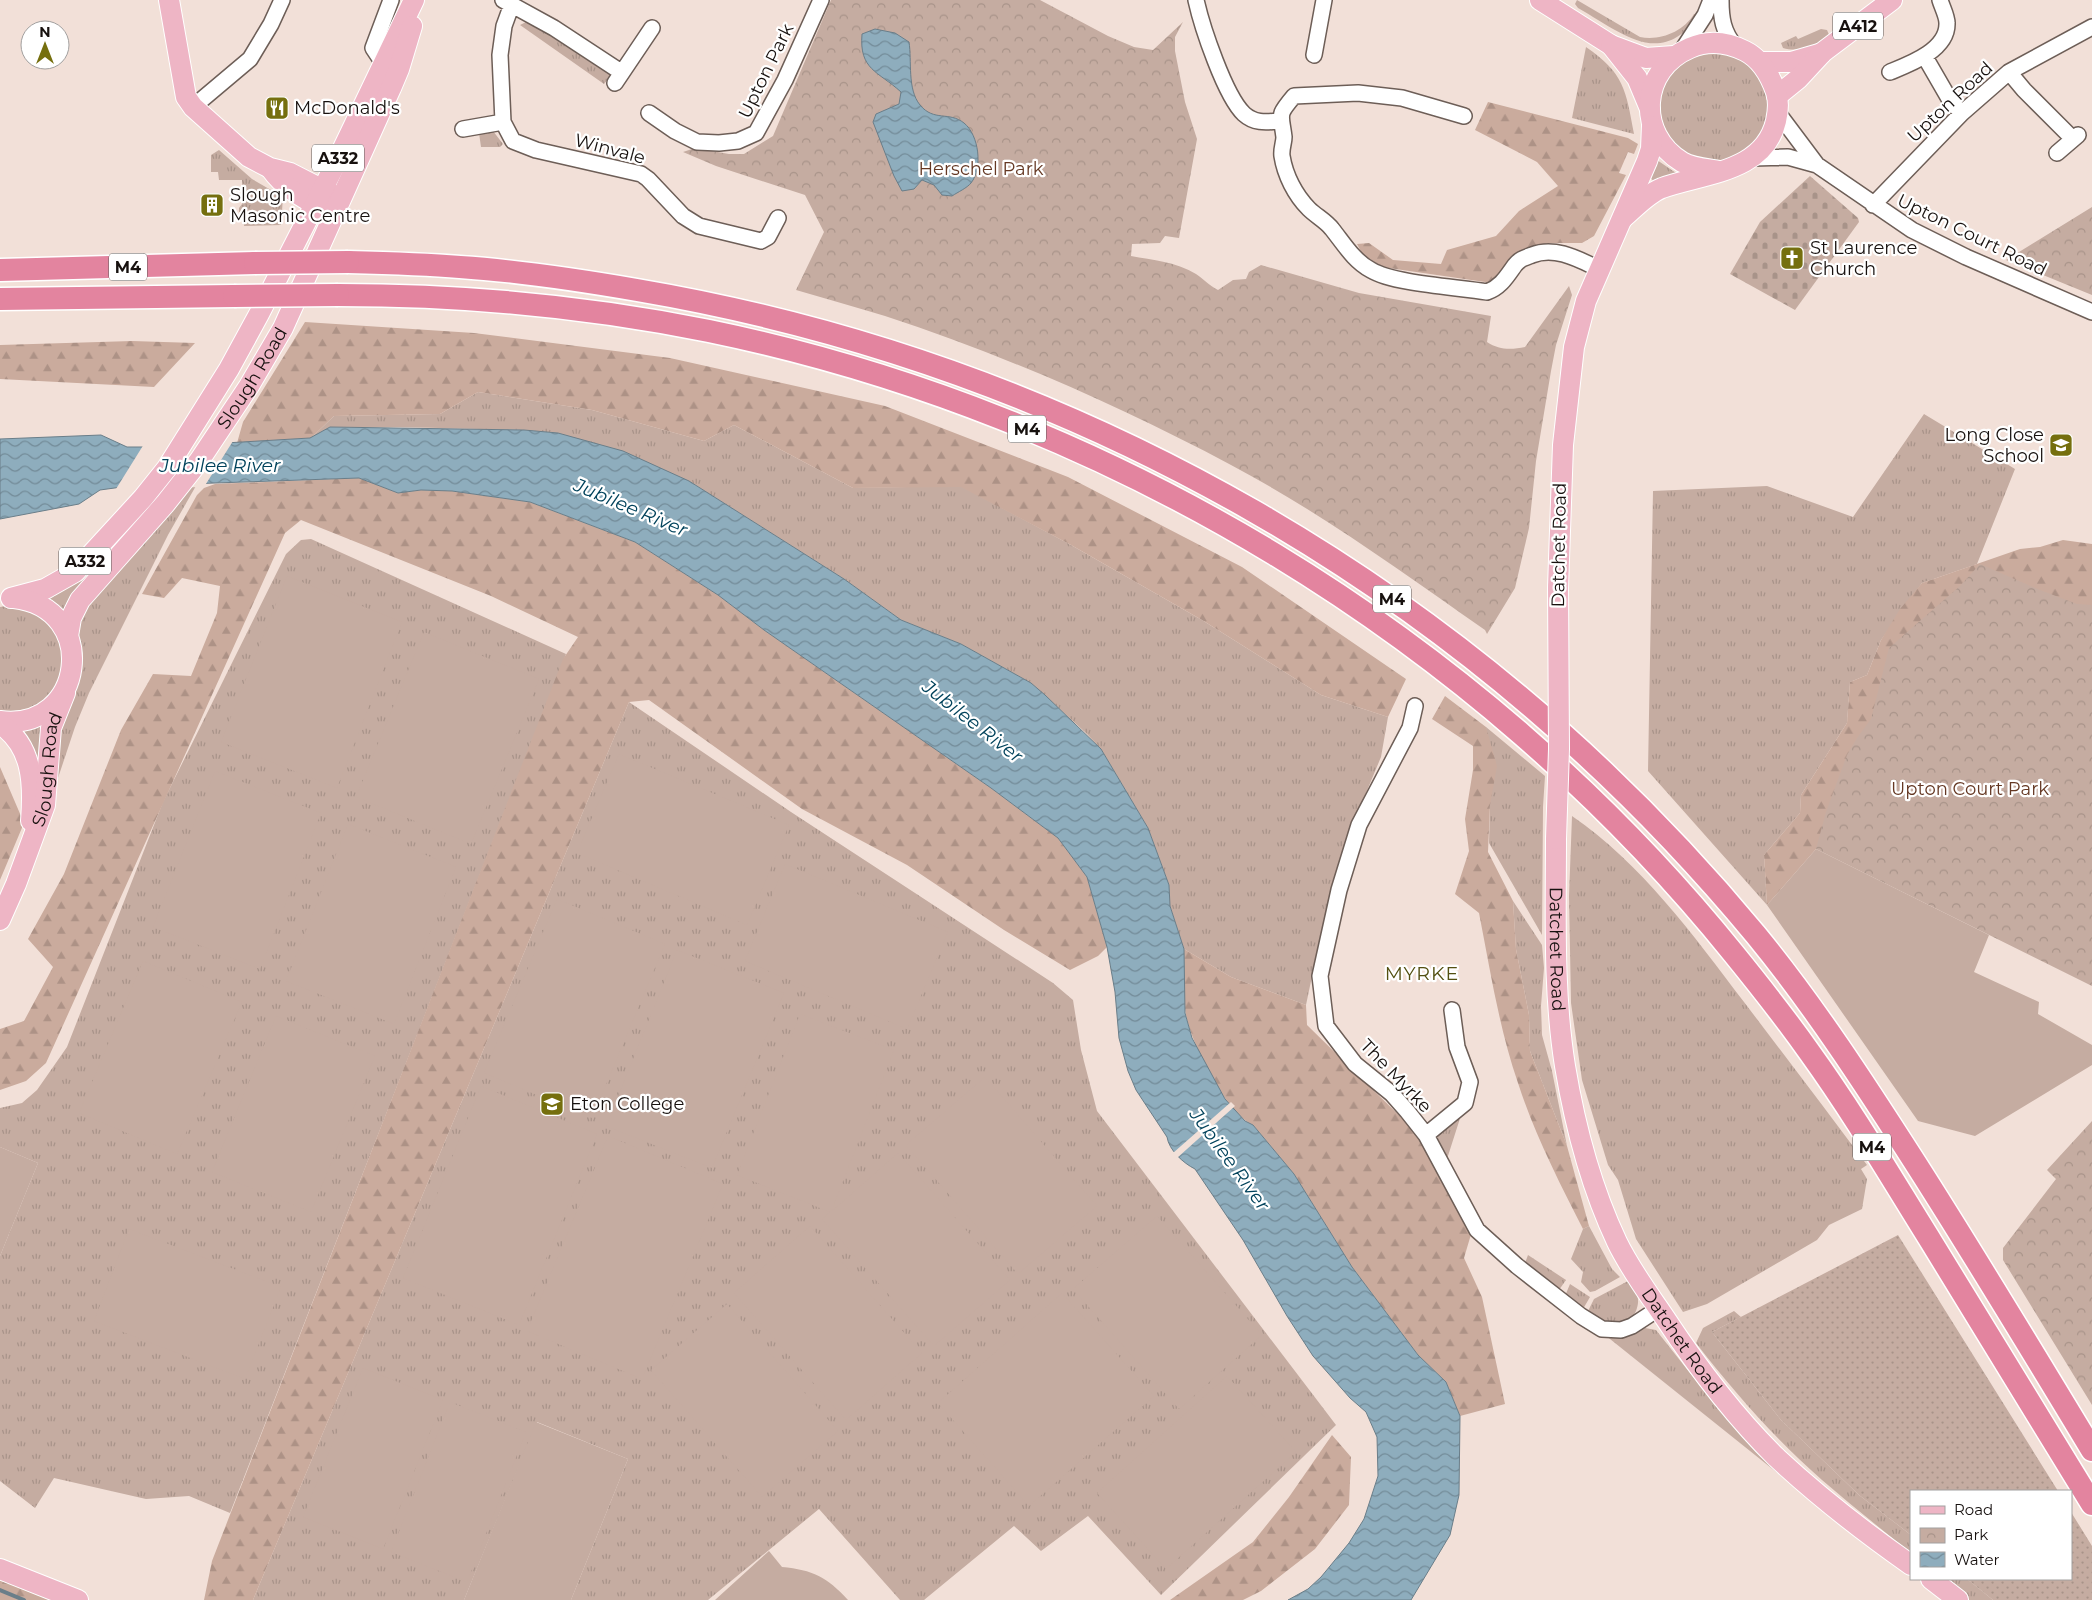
<svg xmlns="http://www.w3.org/2000/svg" width="2092" height="1600" font-family="Montserrat,sans-serif">
<style>
.grass{fill:url(#grass-tufts)}
.forest{fill:url(#forest-firs)}
.cemetery{fill:url(#cemetery-stones)}
.park{fill:url(#park-crowns)}
.garden{fill:url(#garden-dots)}
.pitch{fill:#c5aca1}
.water{fill:url(#water-waves);stroke:#6a7e89}
.pier{fill:#f2e0d8}
.lines{fill:none;stroke-linecap:round;stroke-linejoin:round}
.stream{stroke:#6a7e89;stroke-width:4}
.minor-casing{stroke:#6d5e57;stroke-width:18}
.major-casing{stroke:#fff;stroke-width:22}
.highway-casing{stroke:#fff;stroke-width:25}
.minor{stroke:#fff;stroke-width:15}
.major{stroke:#eeb5c5;stroke-width:20}
.highway{stroke:#e3849f;stroke-width:22}
.major-bridge-casing{stroke:#fff;stroke-width:22;stroke-linecap:butt}
.highway-bridge-casing{stroke:#fff;stroke-width:25;stroke-linecap:butt}
.major-bridge{stroke:#eeb5c5;stroke-width:20}
.highway-bridge{stroke:#e3849f;stroke-width:22}
.labels{text-anchor:middle;stroke-width:4.5;stroke-linejoin:round;paint-order:stroke}
.shield{fill:#fff;stroke:#5d5857;stroke-width:1}
.shield-label{font-size:16px;font-weight:bold;fill:#17110f}
.street-label{font-size:18px;fill:#17110f;stroke:#fff}
.poi-label{font-size:18px;fill:#17110f;stroke:#fff;text-anchor:start}
.park-label{font-size:18px;fill:#653823;stroke:#fff}
.water-label{font-size:19px;font-style:italic;fill:#01425b;stroke:#fff}
.neighbourhood-label{font-size:19px;letter-spacing:1px;fill:#534f10;stroke:#fff}
</style>
<defs>
<pattern id="grass-tufts" width="24" height="20" patternUnits="userSpaceOnUse" patternTransform="scale(1.25)"><rect width="24" height="20" fill="#c5aca1"/><path d="M3 7l-1-3M5 7V3M7 7l1-3M15 17l-1-3M17 17v-4M19 17l1-3" fill="none" stroke="#a89389"/></pattern>
<pattern id="forest-firs" width="22" height="20" patternUnits="userSpaceOnUse" patternTransform="scale(1.25)"><rect width="22" height="20" fill="#caab9d"/><path d="M5 1l3.5 6h-7zM16 11l3.5 6h-7z" fill="#ad9286"/></pattern>
<pattern id="cemetery-stones" width="16" height="16" patternUnits="userSpaceOnUse" patternTransform="scale(1.25)"><rect width="16" height="16" fill="#c5aca1"/><path d="M2 7V4a2 2 0 0 1 4 0v3zM10 15v-3a2 2 0 0 1 4 0v3z" fill="#a89389"/></pattern>
<pattern id="park-crowns" width="20" height="18" patternUnits="userSpaceOnUse" patternTransform="scale(1.25)"><rect width="20" height="18" fill="#c5aca1"/><path d="M2 6a3 3 0 1 1 6 0M12 15a3 3 0 1 1 6 0" fill="none" stroke="#a89389"/></pattern>
<pattern id="garden-dots" width="8" height="8" patternUnits="userSpaceOnUse" patternTransform="scale(1.25)"><rect width="8" height="8" fill="#c5aca1"/><path d="M2 2h.1M6 6h.1" fill="none" stroke="#a89389" stroke-width="1.8" stroke-linecap="round"/></pattern>
<pattern id="water-waves" width="16" height="10" patternUnits="userSpaceOnUse" patternTransform="scale(1.25)"><rect width="16" height="10" fill="#8eadbd"/><path d="M0 5q4-4 8 0t8 0" fill="none" stroke="#738b98"/></pattern>
</defs>
<rect width="100%" height="100%" fill="#f2e0d8"/>
<path class="grass" d="M1577,0L1640,37C1660,41 1683,32 1694,14L1701,13C1661,70 1624,34 1578,8L1575,4Z
M530,20L612,74L604,84L520,25Z
M1821,29L1827,30L1830,37C1816,45 1800,53 1783,48L1781,43L1796,36L1798,39Z
M1586,47C1624,73 1626,90 1634,134L1572,118Z
M1659 107a55 55 0 1 1 110 0a55 55 0 1 1-110 0Z
M493,131L503,144L500,147H481L479,133Z
M219,150L252,179L283,197L281,225L244,226L243,212H239V208L242,204V180H219L218,172H211V155Z
M1657,160L1676,173L1677,176L1656,184L1649,176Z
M478,392L592,410L704,441L734,425L853,488L961,486L1071,545L1202,620L1321,695L1388,717L1381,757L1346,841L1315,962L1306,1005L1231,977L1184,949L1170,906L1169,885L1148,828L1101,749L1086,733L1031,683L961,644L901,620L844,579L689,481L558,433L524,430L399,427H330L311,438L334,416L440,414Z
M1924,414L2015,469L1977,564L1922,583L1881,640L1867,675L1850,682L1847,723L1801,795L1800,813L1764,855L1767,905L1648,771L1653,491L1767,486L1853,517Z
M205,470L168,535L89,693L75,727L51,799L52,770L78,614Z
M167,474L174,480L64,613L63,612L45,596Z
M311,539L566,654L230,1513L189,1496L146,1499L54,1478L35,1508L0,1481V1256L38,1163L0,1147V1108L22,1103L37,1090L67,1047L163,802L286,554L301,540Z
M6,606L29,609L56,629L65,662L53,694L35,708L0,713V607Z
M629,702L791,812L1053,983L1073,1000L1081,1050L1097,1111L1336,1425L1161,1595L1088,1516L1041,1551L1014,1526L924,1600H900L819,1509L708,1600H571L628,1459L537,1422L464,1600H253Z
M45,721L42,777L19,728Z
M1486,727L1545,776L1543,807L1542,935L1489,843L1490,805Z
M1572,816C1642,864 1693,935 1744,1002C1785,1056 1826,1110 1867,1165L1861,1169L1867,1179L1862,1209L1829,1225L1817,1240L1707,1304L1683,1312L1636,1239L1618,1180L1608,1165L1582,1080L1571,1003L1569,896Z
M1513,901L1542,945L1544,968L1541,1006L1542,1035L1552,1071L1567,1146L1530,1051L1529,1015L1516,949Z
M1463,1109L1447,1159L1435,1136Z
M1589,1226L1612,1269L1620,1277L1595,1291L1590,1292L1581,1282L1583,1272L1571,1259L1583,1229Z
M1528,1255L1566,1280L1559,1290L1525,1263Z
M1628,1281C1631,1285 1635,1290 1637,1295C1639,1300 1638,1306 1636,1311C1626,1332 1602,1324 1588,1311L1594,1299Z
M1570,1284L1590,1297L1583,1309L1565,1296Z
M1734,1311L1741,1317L1712,1332L1781,1420L1859,1495L1911,1535V1553C1881,1529 1851,1505 1822,1480C1775,1439 1734,1392 1696,1343L1703,1328Z
M1645,1328L1656,1330L1720,1411L1800,1491L1605,1335L1627,1334Z
M1943,1579H1967L1993,1600H1968Z"/>
<path class="forest" d="M1488,102L1628,138L1638,144L1634,154L1628,152L1619,173L1626,175L1594,236L1582,243H1547L1520,254L1492,283L1368,265L1357,244L1369,243L1393,260L1441,264L1447,250L1496,236L1519,211L1558,186L1537,162L1475,130Z
M305,322L474,333L670,358L885,406L1068,477L1242,567L1406,679L1388,717L1321,695L1202,620L1071,545L961,487L853,488L734,425L704,441L592,410L478,392L440,414L334,416L311,438L237,443L243,422Z
M132,341L195,343L154,387L0,379V345Z
M359,478L398,493L421,490L452,491L530,502L635,542L718,595L764,630L991,788L1058,838L1087,877L1107,947L1098,956L1070,970L1004,930L907,865L802,809L649,700L629,702L253,1600H204L212,1561L563,659L578,637L491,596L301,520L285,533L46,1063L26,1081L0,1090V1029L24,1021L53,967L28,939L64,874L121,730L153,674L191,676L217,613L220,586L182,578L164,598L142,594L197,495L204,488L215,484Z
M2063,540L2092,544V633L1816,849L1767,905L1764,855L1800,813L1801,795L1847,723L1850,682L1867,675L1881,640L1900,609L1922,583L2020,549L2040,547Z
M1445,696L1486,727L1497,766L1490,805L1488,852L1513,901L1516,949L1529,1015L1530,1051L1567,1146L1589,1226L1583,1229C1559,1182 1534,1133 1518,1083C1499,1028 1490,969 1479,913L1455,894L1469,851L1465,819L1473,770V746L1432,719Z
M0,767L24,823L0,880Z
M1184,949L1231,977L1306,1005L1307,1025L1415,1131L1472,1231L1464,1258L1482,1297L1505,1404L1460,1416L1446,1382L1418,1355L1352,1267L1294,1174L1253,1125C1225,1112 1192,1045 1186,1015C1182,995 1184,970 1184,949Z
M1332,1435L1351,1457L1349,1505L1315,1549L1261,1591L1243,1600H1170L1253,1542L1289,1497Z
M0,1578L57,1600H0Z"/>
<path class="cemetery" d="M1810,176L1858,218L1859,222L1795,310L1730,274L1760,222Z"/>
<path class="park" d="M831,0H1040L1108,36L1134,47L1153,50L1183,22L1175,37V51L1185,102L1197,139L1179,238L1165,236L1160,243L1132,244L1131,256C1152,260 1177,262 1196,274C1204,279 1208,285 1218,290L1233,280L1246,279L1249,272L1261,265L1359,293L1491,316L1487,342C1499,350 1511,350 1525,347L1569,286L1572,295L1556,345L1551,371L1536,461L1529,528L1515,588L1487,634L1485,630C1402,572 1320,512 1231,465C1120,406 1004,355 885,316C856,307 826,299 796,290L824,232L805,195L716,166L683,152L695,148L729,154H744L773,136Z
M2092,207V295L2006,260Z
M1980,564L2040,590L2077,604L2092,605V986L1816,849L1826,812L1847,755L1857,738L1871,719L1889,648L1960,586Z
M2092,1121V1405L2003,1260V1248L2056,1179L2047,1170Z"/>
<path class="garden" d="M1898,1235L2058,1491H1911V1535L1859,1495L1781,1420L1712,1332Z
M2071,1512L2092,1546V1600H1993L1967,1579H2071Z"/>
<path class="pitch" d="M287,576L402,622L337,788L221,742Z
M424,632L539,679L471,844L356,797Z
M619,754L789,825L747,925L577,853Z
M215,771L321,813L260,969L153,927Z
M348,824L456,867L394,1024L286,981Z
M1816,849L1989,935L1974,972L2039,1002L2038,1014L2092,1045V1065L1975,1136L1918,1121L1767,905Z
M785,864L948,932L907,1029L745,961Z
M557,899L665,944L592,1118L484,1073Z
M677,950L784,993L712,1168L606,1126Z
M143,961L242,1002L177,1154L79,1113Z
M800,1014L894,1050L831,1212L898,1153L1010,1280L934,1346L822,1219L830,1212L737,1175Z
M276,1016L375,1056L311,1212L212,1172Z
M985,1077L1097,1206L1018,1274L906,1145Z
M481,1086L597,1134L519,1325L403,1278Z
M608,1136L723,1184L642,1379L527,1331Z
M0,1147L38,1163L0,1256Z
M1157,1216L1262,1335L1179,1409L1073,1289Z
M810,1226L922,1353L846,1420L734,1293Z
M129,1229L281,1287L245,1379L94,1321Z
M1062,1293L1154,1396L1029,1506L938,1403Z
M727,1304L838,1431L762,1497L651,1370Z
M363,1368L443,1400L383,1549L303,1517Z
M1227,1376L1296,1452L1166,1569L1097,1493Z
M450,1402L526,1432L467,1582L391,1552Z
M536,1422L628,1459L571,1600H464Z
M769,1551L782,1567C813,1570 827,1577 848,1600H715Z"/>
<path class="water" d="M875,29L895,33L909,42C912,61 907,89 920,105C934,122 949,111 964,123C979,135 983,168 971,183C967,188 958,192 952,196L942,195L934,185L922,180L914,189L902,191L894,176L873,122L876,114L899,104L901,92C878,71 859,70 862,34Z
M330,427L524,430L558,433L623,451L689,481L844,579L901,620L961,644L1031,683L1045,695L1101,749L1148,828L1169,885L1170,906L1184,949L1185,1013L1192,1038L1225,1099L1245,1121L1253,1125L1294,1174L1352,1267L1418,1355L1446,1382L1460,1416L1459,1495L1450,1535L1411,1600H1288L1308,1589L1321,1577L1349,1543L1364,1519L1378,1476L1377,1437L1366,1412L1350,1398L1313,1356L1287,1316L1243,1240L1195,1169C1183,1163 1169,1150 1167,1137L1136,1090L1128,1071L1119,1038L1115,992L1107,947L1087,877L1058,838L991,788L764,630L718,595L635,542L530,502L452,491L421,490L398,493L359,478L129,486L100,490L79,504L0,519V439L101,435L127,447H157L310,438Z"/>
<path class="pier" d="M233,441L204,487L116,489L144,444Z
M1231,1102L1235,1106L1177,1158L1173,1153Z"/>
<g class="lines">
<path class="stream" d="M0,1590L24,1600"/>
<g class="minor-casing">
<path id="minor" d="M503,0L554,28L621,72
M1196,0C1202,27 1225,96 1244,114C1255,124 1267,122 1280,121
M1721,0C1721,18 1723,32 1735,46
M512,4L504,26L500,55L503,122L513,141L536,150L641,174L648,179L683,216L699,226L761,241L768,237L778,218
M1681,52L1705,15L1711,0
M1314,55L1324,0
M1925,57L1951,102L1962,113
M383,63L373,48L391,0
M1890,72C1910,64 1948,50 1947,23C1947,16 1942,7 1940,0
M2009,72L2024,90L2073,139
M615,83L652,28
M193,107L250,59L271,24L282,0
M649,113L675,131L697,142L719,143L738,141L756,133L785,80L821,0
M1778,113L1817,165L1912,230L1966,257L2092,312
M1464,116L1402,98L1358,93L1294,96C1277,116 1281,113 1284,137C1284,143 1281,149 1282,156C1285,175 1295,195 1309,209C1316,216 1326,221 1332,229C1344,244 1354,261 1371,270C1394,284 1459,287 1487,292C1501,287 1507,276 1515,265C1520,259 1524,258 1532,255C1555,246 1578,259 1599,269
M463,129L503,122
M2057,153L2078,135
M1753,158L1788,157L1817,165
M1873,205L1962,113L2009,72L2092,27
M1415,706L1410,728L1359,825L1339,890L1320,976L1326,1026L1355,1064L1392,1094L1407,1111L1426,1135L1477,1230L1517,1266L1581,1316L1602,1329L1621,1330L1632,1326L1658,1309
M1426,1135L1465,1103L1470,1082L1457,1047L1452,1010"/>
</g>
<g class="major-casing">
<g id="major">
<path d="M169,0L186,97L193,107L249,157L270,168L290,173L333,195"/>
<path d="M1540,0L1611,45L1646,58L1674,56"/>
<path d="M1611,45L1637,78L1650,109"/>
<path d="M1760,62H1791L1822,53"/>
<path d="M1777,96L1798,79L1823,52L1892,0"/>
<path d="M271,169C284,188 305,199 325,210"/>
<path d="M1623,218C1635,208 1647,194 1662,188C1703,173 1764,173 1776,121C1778,112 1779,101 1776,92C1770,75 1761,59 1745,51C1727,42 1708,40 1690,48C1640,69 1636,134 1682,162C1692,168 1708,169 1719,171"/>
<path d="M1558,588L1563,445L1574,347L1586,301L1647,161L1651,149L1652,126"/>
<path d="M11,598L45,589L75,572L143,498L167,468L229,369L259,314L336,163L414,0"/>
<path id="s1" d="M68,636L71,618L80,600L165,504L199,461L249,386L283,328L391,88L399,69L412,26"/>
<path d="M0,721C85,732 101,608 14,598"/>
<path d="M0,724C33,746 34,784 31,821"/>
<path id="s2" d="M1556,839C1556,915 1553,991 1565,1066C1575,1126 1591,1187 1617,1242C1630,1269 1648,1293 1665,1318C1698,1368 1734,1416 1777,1458C1819,1497 1864,1532 1911,1565"/>
<path id="s3" d="M0,920L16,884L45,805L51,728L65,693"/>
<path d="M0,1569L78,1600"/>
<path d="M1931,1579L1958,1600"/>
</g>
</g>
<g class="highway-casing">
<path id="highway" d="M348,262C386,263 423,264 460,267C520,271 579,280 637,290C1077,365 1471,591 1756,935C1815,1007 1866,1086 1916,1164C1976,1258 2034,1354 2092,1450
M0,270L255,263
M338,295C462,295 586,306 709,331C1107,413 1478,637 1734,954C1760,986 1786,1019 1810,1053C1854,1114 1892,1179 1932,1243C1986,1330 2039,1417 2092,1504
M0,299L234,296"/>
</g>
<use href="#minor" class="minor"/>
<use href="#major" class="major"/>
<use href="#highway" class="highway"/>
<g class="major-bridge-casing">
<path id="major-bridge" d="M1556,839L1559,749L1558,588"/>
</g>
<g class="highway-bridge-casing">
<path id="highway-bridge" d="M255,263L348,262
M234,296L338,295"/>
</g>
<use href="#major-bridge" class="major-bridge"/>
<use href="#highway-bridge" class="highway-bridge"/>
</g>
<defs>
<g id="restaurant-square" transform="scale(1.25)"><rect x="-9" y="-9" width="18" height="18" rx="4" fill="#756f0e" stroke="#fff"/><path d="M-5-6h1v4h1v-4h1v4h1v-4h1v5L-1.5 .5V6h-2V.5L-5-1ZM5-6V6H3V1.5H1.5Q1.5-4 5-6Z" fill="#fff"/></g>
<g id="building-square" transform="scale(1.25)"><rect x="-9" y="-9" width="18" height="18" rx="4" fill="#756f0e" stroke="#fff"/><path d="M-4-6H4V6H1V3H-1V6H-4ZM-2.5-4.3h1.7v1.8h-1.7ZM.8-4.3h1.7v1.8H.8ZM-2.5-1h1.7V.8h-1.7ZM.8-1h1.7V.8H.8Z" fill="#fff"/></g>
<g id="church-square" transform="scale(1.25)"><rect x="-9" y="-9" width="18" height="18" rx="4" fill="#756f0e" stroke="#fff"/><path d="M-1.2-6h2.4v3.5h3.3v2.4h-3.3V6h-2.4V-.1h-3.3v-2.4h3.3Z" fill="#fff"/></g>
<g id="school-square" transform="scale(1.25)"><rect x="-9" y="-9" width="18" height="18" rx="4" fill="#756f0e" stroke="#fff"/><path d="M0-5L7-2L0 1L-7-2ZM-4 1L0 2.5L4 1V4Q0 6-4 4Z" fill="#fff"/></g>
</defs>
<g fill-rule="evenodd">
<use href="#restaurant-square" x="277" y="108"/>
<use href="#building-square" x="212" y="205"/>
<use href="#church-square" x="1792" y="258"/>
<use href="#school-square" x="2061" y="445"/>
<use href="#school-square" x="552" y="1104"/>
</g>
<g class="labels">
<g class="shield">
<rect x="1833" y="12.5" width="50" height="27" rx="4"/>
<rect x="312" y="144.5" width="52" height="27" rx="4"/>
<rect x="109" y="253.5" width="38" height="27" rx="4"/>
<rect x="1008" y="415.5" width="38" height="27" rx="4"/>
<rect x="59" y="547.5" width="52" height="27" rx="4"/>
<rect x="1373" y="585.5" width="38" height="27" rx="4"/>
<rect x="1853" y="1133.5" width="38" height="27" rx="4"/>
</g>
<g class="shield-label">
<text x="1858" y="32">A412</text>
<text x="338" y="164">A332</text>
<text x="128" y="273">M4</text>
<text x="1027" y="435">M4</text>
<text x="85" y="567">A332</text>
<text x="1392" y="605">M4</text>
<text x="1872" y="1153">M4</text>
</g>
<g class="street-label">
<text transform="translate(766 71) rotate(-64)" y="6">Upton Park</text>
<text transform="translate(1950 102) rotate(-43)" y="6">Upton Road</text>
<text transform="translate(610 149) rotate(15)" y="6">Winvale</text>
<text transform="translate(1972 235) rotate(26)" y="6">Upton Court Road</text>
<text dy="6" stroke="none"><textPath href="#s1" startOffset="320">Slough Road</textPath></text>
<text transform="translate(1559 545) rotate(-89)" y="6">Datchet Road</text>
<text dy="6" stroke="none"><textPath href="#s3" startOffset="159">Slough Road</textPath></text>
<text dy="6" stroke="none"><textPath href="#s2" startOffset="110">Datchet Road</textPath></text>
<text transform="translate(1396 1076) rotate(46)" y="6">The Myrke</text>
<text dy="6" stroke="none"><textPath href="#s2" startOffset="530">Datchet Road</textPath></text>
</g>
<g class="poi-label">
<text x="294" y="114">McDonald's</text>
<text x="230" y="201">Slough<tspan x="230" dy="21">Masonic Centre</tspan></text>
<text x="1810" y="254">St Laurence<tspan x="1810" dy="21">Church</tspan></text>
<text x="2044" y="441" text-anchor="end">Long Close<tspan x="2044" dy="21">School</tspan></text>
<text x="570" y="1110">Eton College</text>
</g>
<g class="park-label">
<text x="981" y="175">Herschel Park</text>
<text x="1970" y="795">Upton Court Park</text>
</g>
<g class="water-label">
<text x="220" y="472">Jubilee River</text>
<text transform="translate(631 507) rotate(23)" y="7">Jubilee River</text>
<text transform="translate(973 721) rotate(38)" y="7">Jubilee River</text>
<text transform="translate(1230 1159) rotate(54)" y="7">Jubilee River</text>
</g>
<g class="neighbourhood-label">
<text x="1422" y="980">MYRKE</text>
</g>
</g>
<rect x="1910" y="1490" width="162" height="90" fill="#ffffff" stroke="#a2a09f"/>
<rect x="1920" y="1506" width="25" height="8" fill="#eeb5c5" stroke="#a2a09f"/>
<text x="1954" y="1515" font-size="15" fill="#17110f">Road</text>
<rect x="1920" y="1528" width="25" height="15" fill="url(#park-crowns)" stroke="#a2a09f"/>
<text x="1954" y="1540" font-size="15" fill="#17110f">Park</text>
<rect x="1920" y="1552" width="25" height="15" fill="url(#water-waves)" stroke="#a2a09f"/>
<text x="1954" y="1565" font-size="15" fill="#17110f">Water</text>
<g transform="translate(45 45)"><circle r="24" fill="#ffffff" stroke="#a2a09f"/>
<path d="M0-4L9 19L0 12L-9 19Z" fill="#756f0e"/>
<text y="-8" font-size="14" font-weight="bold" text-anchor="middle" fill="#17110f">N</text>
</g>
</svg>
